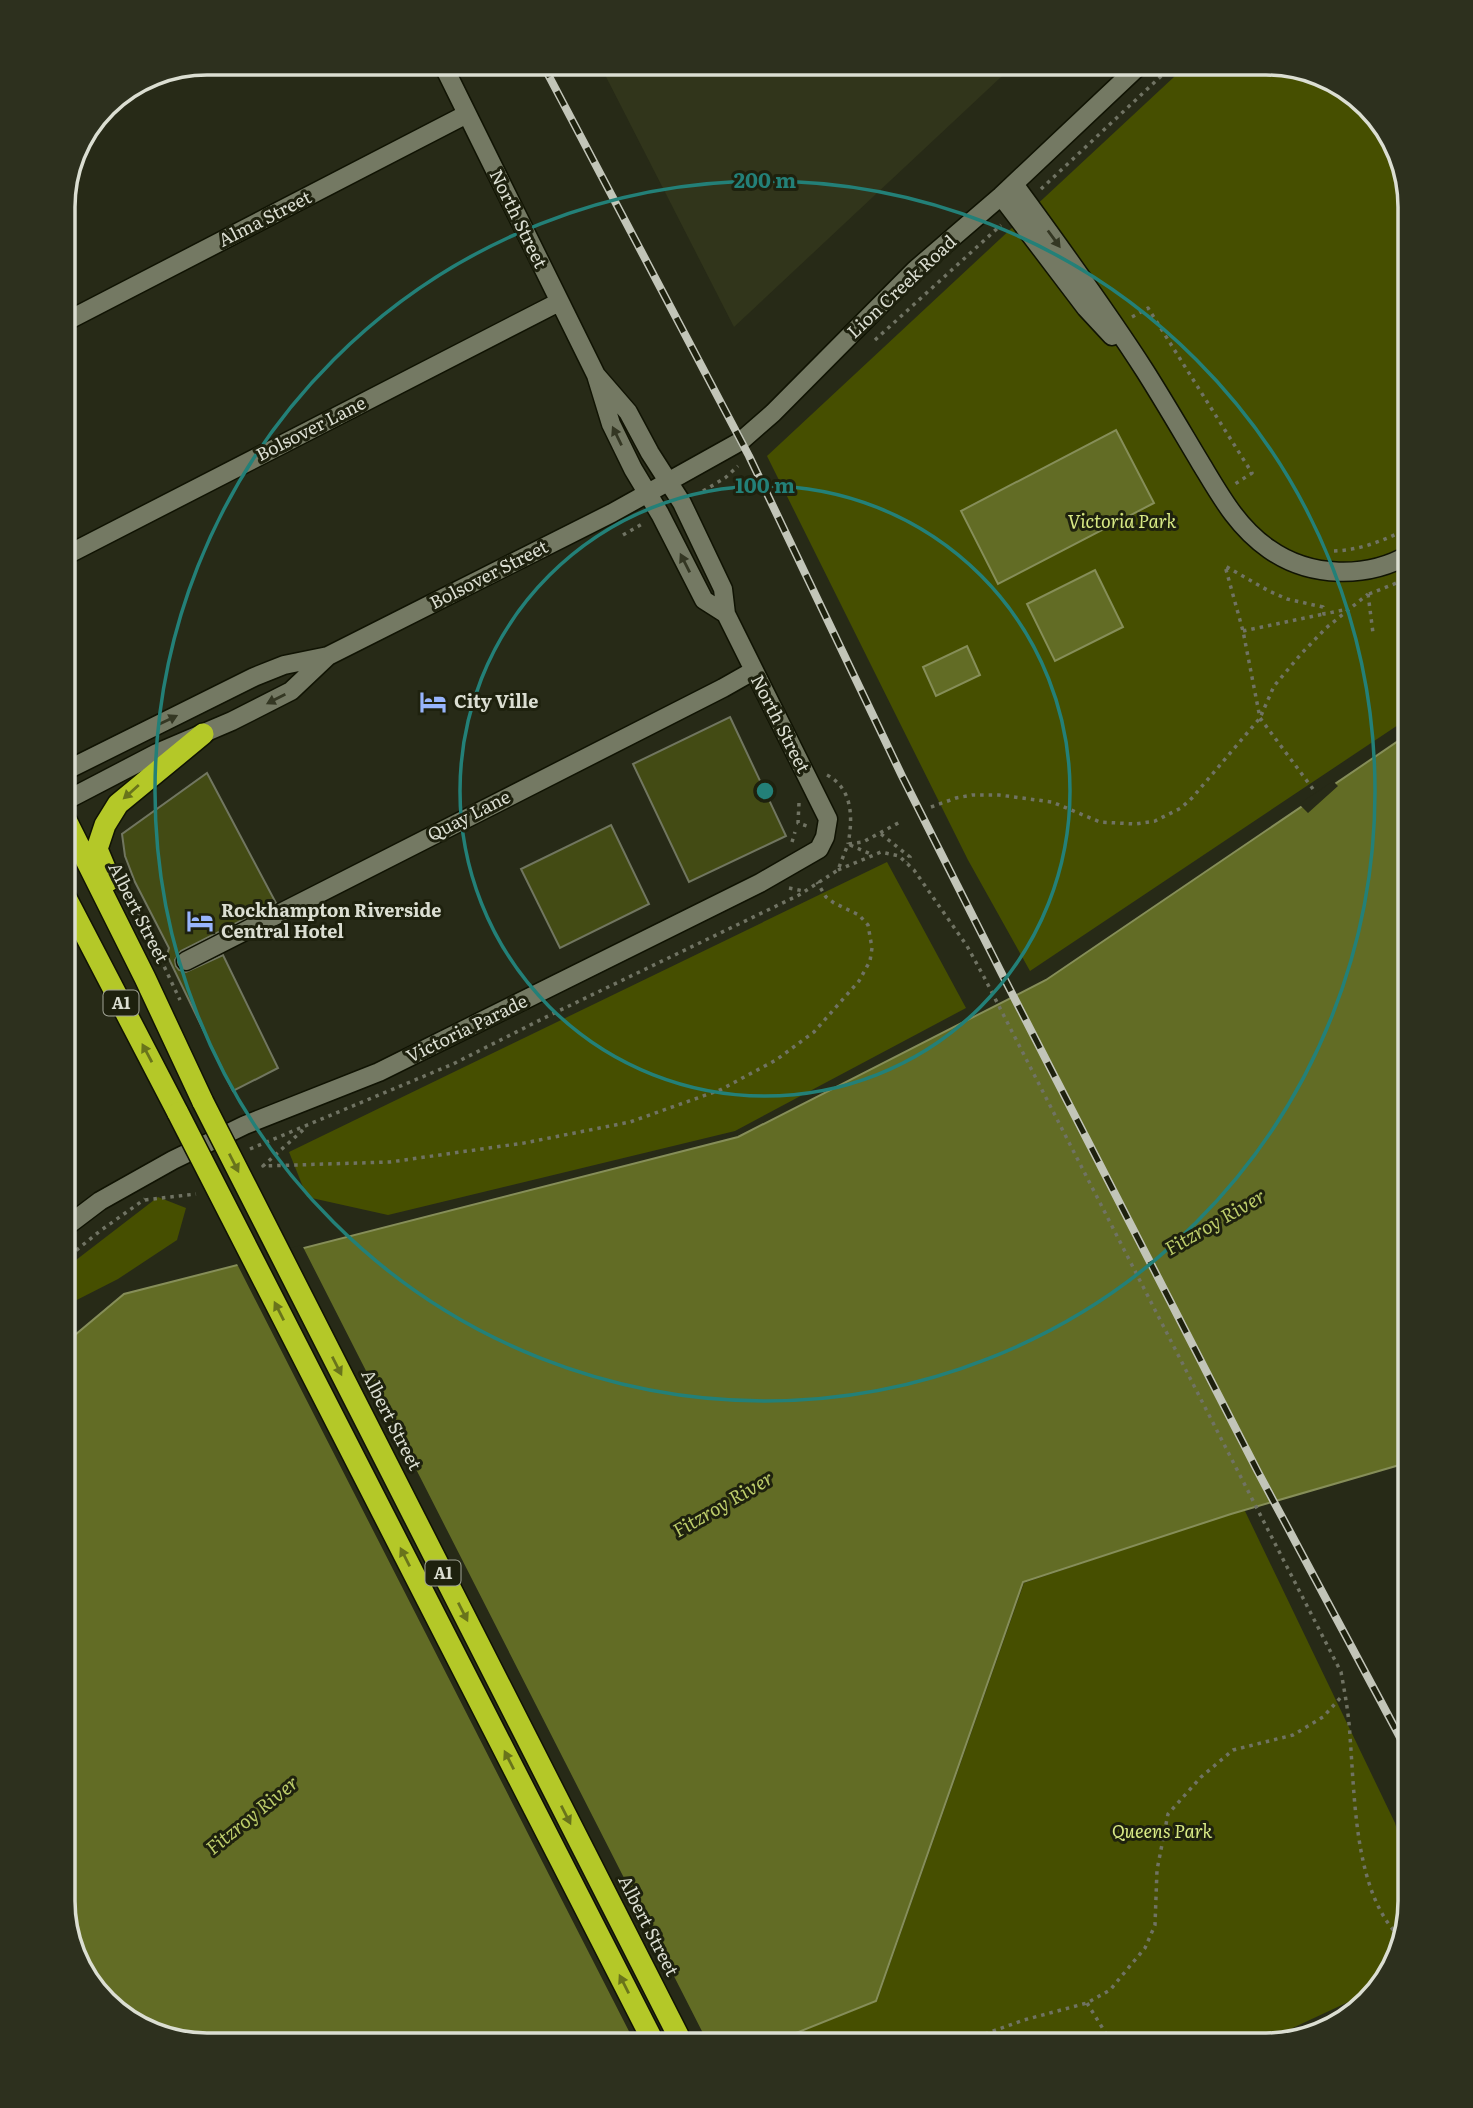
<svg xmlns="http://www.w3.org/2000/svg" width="1473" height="2108" font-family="Literata,serif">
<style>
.built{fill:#31351b}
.green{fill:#464f00}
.water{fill:#626c25;stroke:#868e59;stroke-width:2}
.pier{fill:#272a17}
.building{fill:#434b14;stroke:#717660;stroke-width:2}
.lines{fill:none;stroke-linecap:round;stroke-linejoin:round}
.minor-casing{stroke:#101303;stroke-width:21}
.highway-casing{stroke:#101303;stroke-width:24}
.path{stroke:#707363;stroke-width:3.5;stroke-dasharray:3.5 5;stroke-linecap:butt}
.minor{stroke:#747963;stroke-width:18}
.highway{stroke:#b4c828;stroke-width:21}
.rail-casing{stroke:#c2c5b8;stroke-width:8}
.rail{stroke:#1e210e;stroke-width:5;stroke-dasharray:16;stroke-linecap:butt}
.highway-bridge-casing{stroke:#101303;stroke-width:24;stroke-linecap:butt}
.highway-bridge{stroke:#b4c828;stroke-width:21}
.oneway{fill:#343723}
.oneway2{fill:#69741b}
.ring{fill:none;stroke:#238078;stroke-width:3.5}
.labels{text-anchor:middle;stroke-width:6;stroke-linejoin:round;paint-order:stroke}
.shield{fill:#1e210e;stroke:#a2a597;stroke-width:2}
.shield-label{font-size:16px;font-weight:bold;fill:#dbded2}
.street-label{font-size:18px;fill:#dbded2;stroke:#1e210e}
.park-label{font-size:18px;font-style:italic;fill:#d8e985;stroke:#1e210e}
.poi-label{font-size:18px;font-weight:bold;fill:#dbded2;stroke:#1e210e;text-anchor:start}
.water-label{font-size:19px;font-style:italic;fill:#bdcd6a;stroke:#1e210e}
.rim{fill:none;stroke:#dbded2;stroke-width:3.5}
.centre{fill:#238078;stroke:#1e210e;stroke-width:3.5}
.ring-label{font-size:21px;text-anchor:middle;font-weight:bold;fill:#238078;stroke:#1e210e;stroke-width:6;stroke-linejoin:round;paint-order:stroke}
</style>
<rect width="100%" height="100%" fill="#272a17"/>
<path class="built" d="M599,63H1016L734,327Z"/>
<path class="green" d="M1189,63H1275L1345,87L1391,136L1410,208V717L1030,971L968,860L767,456Z
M887,862L966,1008L735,1131L388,1215L307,1197L289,1152Z
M158,1197L186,1208L177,1240L118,1279L63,1307V1270Z
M1244,1509L1395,1823L1410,1874V1901L1390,1973L1374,1990L1284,2032L1274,2043L1266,2045H768L877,2001L1024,1583Z"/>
<path class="water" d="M1116,430L1154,503L998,584L961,511Z
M1095,570L1123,627L1055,661L1027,604Z
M967,646L980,675L936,696L923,667Z
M1410,733V1458L1396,1466L1231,1514L1023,1582L876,2001L766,2045H198L128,2021L82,1972L63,1900V1345L124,1294L738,1137L1046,980Z"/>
<path class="pier" d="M1333,781L1338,786L1308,813L1299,804Z
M302,1245L709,2045H636L236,1262Z"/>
<path class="building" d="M730,717L786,836L689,882L633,764Z
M207,773L276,903L181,951L175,960L176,966L179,970L186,972L223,955L278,1068L233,1091L167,955L169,948L135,882L125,856L122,834Z
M611,825L649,904L560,948L521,869Z"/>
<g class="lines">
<g class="minor-casing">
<path id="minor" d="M442,63L596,375L611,424L633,469L660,514L704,600L726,614
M1014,184C1059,246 1104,307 1145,371C1164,401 1182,432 1200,462C1220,495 1237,527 1269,549C1310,578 1367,579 1410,554
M1001,196L1086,308L1112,336
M63,323L467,114
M63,557L559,302
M63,772L254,677L284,665L328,656L612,513L741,441L773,413L915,270L1001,196L1142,63
M63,802L157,753L232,721L291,691L328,656
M186,961L723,688L753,671
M63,1229L100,1201L173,1160L245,1125L379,1072L760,883L819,849L825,837L828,819L726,614L723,589L682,503L650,453L628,412L596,375"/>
</g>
<g class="highway-casing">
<path id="highway" d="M63,814L145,978L203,1102
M110,880L97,849L105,825L118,804L203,734
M63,892L178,1113"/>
</g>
<path class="path" d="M1041,189L1175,63
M1132,317L1148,308L1252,473L1235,484
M875,340L1001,225
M703,491L725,478L738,466
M623,535L644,523
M1334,551C1361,550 1386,540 1410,527
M1368,594L1373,633
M1369,594L1404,580
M1243,631L1324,614
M827,775C853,789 853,818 848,844
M1313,789L1260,718L1243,631L1225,566L1269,591L1287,599L1323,607L1324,614L1343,610L1344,612
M799,803L798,823L807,826
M931,807L956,798L972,795H999L1052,802L1100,822L1135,824L1155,821L1181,808L1192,798L1260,718L1274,686L1301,654L1326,628L1368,594
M881,834L910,857L907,862
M792,842L795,832
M850,845L873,855
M838,870L881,852L899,856L914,870L967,946L984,977L1341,1672C1345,1694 1349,1715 1350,1737C1355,1797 1354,1893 1400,1937
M789,888L804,891
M128,890L180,1000
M303,1130L263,1166L390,1162L524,1143L630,1122L720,1090L776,1060L814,1032L859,981L870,961L872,948L868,925L859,915L834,903L826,897L817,882
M250,1149L453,1064L544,1018L799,895L838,870L848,844L863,842L900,822
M145,1200L196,1194
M63,1261L100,1231L145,1199
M1087,2003L1113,2045
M972,2045L982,2035L1024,2020L1087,2003L1110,1990L1145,1948L1155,1925L1157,1870L1168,1814L1201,1777L1233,1750L1293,1735L1323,1717L1343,1695"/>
<use href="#minor" class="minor"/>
<use href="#highway" class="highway"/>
<g class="rail-casing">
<path id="rail" d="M542,63L749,456L902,776L1003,976L1258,1472L1410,1756"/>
</g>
<use href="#rail" class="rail"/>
<g class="highway-bridge-casing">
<path id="highway-bridge" d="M203,1102L683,2045
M178,1113L655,2045"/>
</g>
<use href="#highway-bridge" class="highway-bridge"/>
</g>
<defs><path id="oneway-solid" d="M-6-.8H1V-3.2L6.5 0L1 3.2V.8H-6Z" transform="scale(1.75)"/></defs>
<g class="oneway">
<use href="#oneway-solid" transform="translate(1054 239) rotate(54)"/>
<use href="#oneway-solid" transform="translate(617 436) rotate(-116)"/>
<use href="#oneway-solid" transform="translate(685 563) rotate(-117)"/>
<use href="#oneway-solid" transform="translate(276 699) rotate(153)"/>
<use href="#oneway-solid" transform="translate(168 720) rotate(-26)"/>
</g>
<g class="oneway2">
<use href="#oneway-solid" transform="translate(131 792) rotate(138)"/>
<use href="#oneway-solid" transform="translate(147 1053) rotate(-118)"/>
<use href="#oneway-solid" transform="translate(234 1163) rotate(63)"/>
<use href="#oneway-solid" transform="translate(279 1311) rotate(-117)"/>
<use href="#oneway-solid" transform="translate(337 1366) rotate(63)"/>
<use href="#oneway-solid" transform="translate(405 1557) rotate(-117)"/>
<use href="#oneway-solid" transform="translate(463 1612) rotate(63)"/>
<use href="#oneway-solid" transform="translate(509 1760) rotate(-117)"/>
<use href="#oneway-solid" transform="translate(566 1815) rotate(63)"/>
<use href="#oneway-solid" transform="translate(624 1984) rotate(-117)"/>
</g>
<g class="ring">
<circle cx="765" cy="791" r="305"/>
<circle cx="765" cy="791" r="610"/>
</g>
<defs>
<g id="hotel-bare" transform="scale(2.1)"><path d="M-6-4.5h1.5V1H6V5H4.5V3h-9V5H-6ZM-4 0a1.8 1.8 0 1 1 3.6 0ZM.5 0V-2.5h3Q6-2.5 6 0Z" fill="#98b5fd" stroke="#1e210e" stroke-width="2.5" paint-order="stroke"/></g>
</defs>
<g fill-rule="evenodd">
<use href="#hotel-bare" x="433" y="702"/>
<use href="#hotel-bare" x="200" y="921"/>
</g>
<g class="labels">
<g class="shield">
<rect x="103.5" y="990.5" width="35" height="25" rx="5"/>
<rect x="425.5" y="1560.5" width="35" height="25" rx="5"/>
</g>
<g class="shield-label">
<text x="121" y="1009">A1</text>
<text x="443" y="1579">A1</text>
</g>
<g class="street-label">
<text transform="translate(265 219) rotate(-27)" y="6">Alma Street</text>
<text transform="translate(518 219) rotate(64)" y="6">North Street</text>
<text transform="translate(902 287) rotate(-43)" y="6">Lion Creek Road</text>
<text transform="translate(311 429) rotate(-27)" y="6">Bolsover Lane</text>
<text transform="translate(489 575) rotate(-27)" y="6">Bolsover Street</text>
<text transform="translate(780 724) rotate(63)" y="6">North Street</text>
<text transform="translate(469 816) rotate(-27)" y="6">Quay Lane</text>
<text transform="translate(138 913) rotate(63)" y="6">Albert Street</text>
<text transform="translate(467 1029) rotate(-26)" y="6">Victoria Parade</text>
<text transform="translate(391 1420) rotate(63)" y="6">Albert Street</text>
<text transform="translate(648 1926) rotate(63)" y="6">Albert Street</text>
</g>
<g class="park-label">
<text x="1122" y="528">Victoria Park</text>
<text x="1162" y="1838">Queens Park</text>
</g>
<g class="poi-label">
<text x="454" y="708">City Ville</text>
<text x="221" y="917">Rockhampton Riverside<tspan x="221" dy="21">Central Hotel</tspan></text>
</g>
<g class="water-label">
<text transform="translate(1215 1222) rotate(-30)" y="7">Fitzroy River</text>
<text transform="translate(723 1504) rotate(-30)" y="7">Fitzroy River</text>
<text transform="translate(252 1815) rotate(-39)" y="7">Fitzroy River</text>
</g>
</g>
<path d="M0 0H1473V2108H0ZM207 75H1266A132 132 0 0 1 1398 207V1901A132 132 0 0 1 1266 2033H207A132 132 0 0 1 75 1901V207A132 132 0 0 1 207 75Z" fill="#2d301e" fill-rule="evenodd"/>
<path class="rim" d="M207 75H1266A132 132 0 0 1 1398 207V1901A132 132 0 0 1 1266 2033H207A132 132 0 0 1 75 1901V207A132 132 0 0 1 207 75Z"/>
<circle cx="765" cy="791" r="10" class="centre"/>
<g class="ring-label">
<text x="765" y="188">200 m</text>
<text x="765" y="493">100 m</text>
</g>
</svg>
